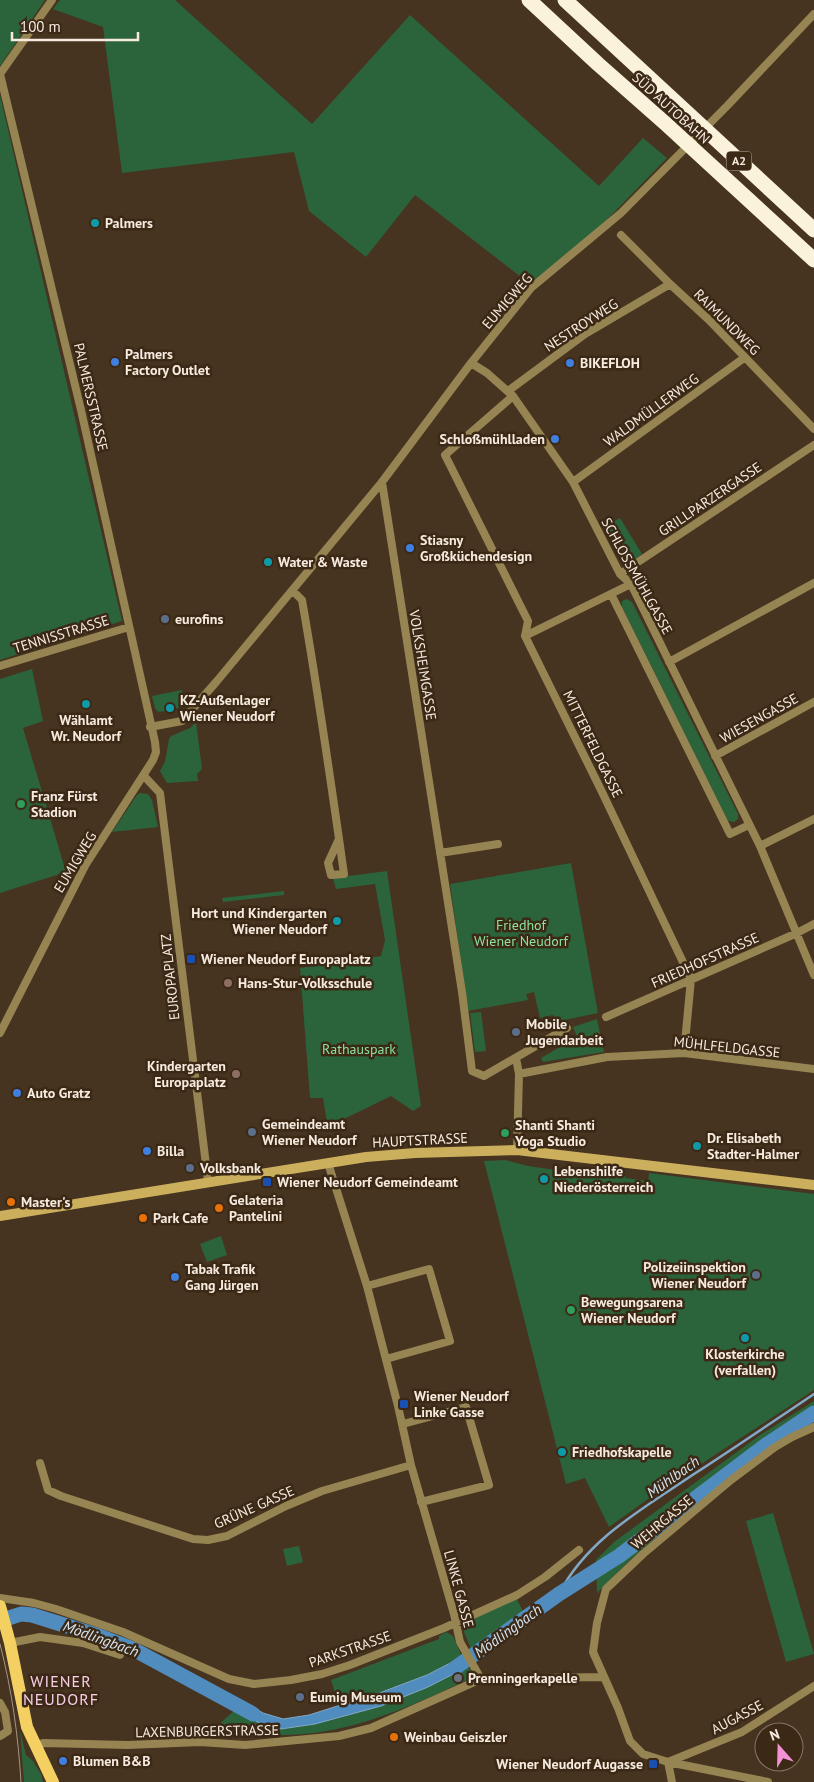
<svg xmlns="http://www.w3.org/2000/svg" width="814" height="1782" font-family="'PT Sans',sans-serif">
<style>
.green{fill:#2b643a}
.water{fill:#508cbd;stroke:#82a8c7}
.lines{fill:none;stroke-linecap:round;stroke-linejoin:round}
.stream{stroke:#82a8c7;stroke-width:2.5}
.river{stroke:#508cbd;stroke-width:15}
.street{stroke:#968453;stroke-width:8}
.secondary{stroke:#cbaf5d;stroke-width:10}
.primary{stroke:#f4d063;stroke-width:12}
.highway{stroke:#faf2db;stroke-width:15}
.tram{stroke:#a49586;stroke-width:1}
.culture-dot{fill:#0f9aa8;stroke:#3b2916;stroke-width:2}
.shop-dot{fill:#3f7fe0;stroke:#3b2916;stroke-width:2}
.service-dot{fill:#5c6f8a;stroke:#3b2916;stroke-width:2}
.leisure-dot{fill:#2e9e5b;stroke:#3b2916;stroke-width:2}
.transit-dot{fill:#1a4fb4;stroke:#3b2916;stroke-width:2}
.education-dot{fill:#8d6e63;stroke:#3b2916;stroke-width:2}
.food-dot{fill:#e8710a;stroke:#3b2916;stroke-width:2}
.worship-dot{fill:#6b7280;stroke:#3b2916;stroke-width:2}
.labels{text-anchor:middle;stroke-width:5;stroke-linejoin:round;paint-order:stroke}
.shield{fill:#3b2916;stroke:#bfb0a3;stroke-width:1}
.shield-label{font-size:12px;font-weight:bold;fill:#f7eadf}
.street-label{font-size:14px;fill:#f7eadf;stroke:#3b2916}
.poi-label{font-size:14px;font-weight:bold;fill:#f7eadf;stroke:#3b2916;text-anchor:start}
.park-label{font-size:14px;fill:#8be29e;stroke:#3b2916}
.water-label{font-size:15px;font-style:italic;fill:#d6e5f3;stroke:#3b2916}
.quarter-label{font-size:16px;letter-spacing:1px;fill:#f9cee9;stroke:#3b2916}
</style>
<rect width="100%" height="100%" fill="#463320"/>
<path class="green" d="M0,0H45L0,66Z
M60,0H175L312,124L410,15L599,186L643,138L667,158L591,236L530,284L415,195L366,257L309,211L294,152L122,173L103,27L53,9Z
M0,95L122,621L0,660Z
M620,518L642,554L630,563L621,560L603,527Z
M627,599L632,602L738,814V819L734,822L728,821L622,607V601Z
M32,669L43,721L23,728L66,872L0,893V679Z
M182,690L185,704L175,709L173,704L165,706L166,711L158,712L155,708L152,696Z
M196,722L202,769L197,774L198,781L167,783L160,771L165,762L169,739L171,736L190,728Z
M140,793L148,794L152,800L158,827L112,832L137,795Z
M571,863L598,1013L555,1022L553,1015L540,1018L534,992L526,994L528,1000L468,1011L450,884Z
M387,871L421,1106L413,1111L391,1096L342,1120L327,1123L323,1098H310L300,968L381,956L385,940L375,884L336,889L333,878Z
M284,891V895L223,902L222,898Z
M481,1012L486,1051L475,1052L470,1013Z
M597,1019L604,1052L543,1062L541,1058L577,1037L573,1027Z
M505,1160L528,1166L591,1175L593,1166L617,1168L616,1175L625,1176V1178L648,1181L649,1173L814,1194V1390L651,1497L609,1527L585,1478L566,1484L484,1161Z
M221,1236L227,1255L207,1262L200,1244Z
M814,1401V1421L786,1436L780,1434L712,1481L710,1492L630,1560L597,1593L596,1560L614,1542L760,1435Z
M773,1513L814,1654L786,1662L746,1521Z
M299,1546L303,1562L287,1566L283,1549Z
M516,1598L523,1611L472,1651L462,1627L465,1621Z
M446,1632L453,1636L462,1657L427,1675L382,1692L339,1706L331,1680L439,1639V1636Z
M467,1667L472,1670L469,1677L465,1681C416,1704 367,1726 314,1733C278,1737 243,1735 207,1735L235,1710L265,1726L281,1729L315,1724L381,1706L428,1687Z
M20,1731L26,1755L33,1761L41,1774L43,1782H24Z"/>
<path class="water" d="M462,1657L467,1667L428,1687L381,1706L315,1724L281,1729L265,1726L235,1710L239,1699L263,1713L283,1719L309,1715L382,1692L427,1675Z"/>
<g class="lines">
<path class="stream" d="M559,1594C587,1539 644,1508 694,1474C734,1448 774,1421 814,1394"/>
<path class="river" d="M0,1621L21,1614L32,1615L99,1636L133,1649L253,1714
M455,1668L559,1594L619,1556L766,1445L814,1413"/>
<path class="street" d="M0,74L52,0
M621,235L670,284L709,320L814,429
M471,363L487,373L513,396L573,482L620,574L631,584L760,846L814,975
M508,391L585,334L670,284
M513,396L445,455L528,621L525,636L602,792L691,979L684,1053
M382,482L462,992L472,1071L484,1076L567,1028
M573,482L744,358
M620,574L814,445
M293,591L302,600C318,691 331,782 344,874L331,875L328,863L339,839
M611,594L730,834L749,825
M525,636L631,584
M669,662L814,583
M0,666L129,627
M150,727L182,721L217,681L382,482L471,363L531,288L621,213L727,106L814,14
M715,756L814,702
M144,776L160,793L208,1181
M760,846L814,819
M440,853L498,844
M606,1017L797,933L814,924
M0,1033L86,864L153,760L156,752L155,742L81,410L0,74
M516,1058L519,1074L517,1150
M519,1074L607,1057L684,1053L814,1069
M328,1163L367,1286L398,1406L411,1465L454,1614L460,1642L481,1679
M367,1286L429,1269L450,1341L386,1359
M403,1424L466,1407L489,1485L421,1502
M40,1463L48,1490L61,1496L193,1539L208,1540L227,1536L286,1506L322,1491L411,1465
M0,1598L34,1603L56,1609L123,1632L229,1679L254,1684L291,1680L322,1674L350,1665L444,1628L517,1595L545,1577L579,1550
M10,1643L40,1637L83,1643L120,1655
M0,1703L5,1712L8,1731L0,1736
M35,1746L43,1743L128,1745L200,1742L245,1745L339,1736L371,1728L481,1679L603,1677
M672,1782L668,1762L742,1732L814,1686
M768,1782L668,1762L643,1754L630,1741L618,1708L593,1652L597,1623L606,1589L643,1554L731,1480L775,1447L792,1437L814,1427"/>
<path class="secondary" d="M0,1216L366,1157L415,1153L517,1150L814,1185"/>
<path class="primary" d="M0,1606L10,1643L27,1727L53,1782"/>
<path class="highway" d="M529,0L598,64L666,124L814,260
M565,0L814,230"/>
<path class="tram" d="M0,1644C12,1691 18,1734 21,1782"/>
</g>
<g class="culture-dot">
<circle cx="95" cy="223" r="5"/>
<circle cx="268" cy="562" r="5"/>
<circle cx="86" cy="704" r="5"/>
<circle cx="170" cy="708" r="5"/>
<circle cx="337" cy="921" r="5"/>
<circle cx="697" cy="1146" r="5"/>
<circle cx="544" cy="1179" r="5"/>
<circle cx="745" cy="1338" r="5"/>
<circle cx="562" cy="1452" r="5"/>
</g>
<g class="shop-dot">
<circle cx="115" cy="362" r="5"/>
<circle cx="570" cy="363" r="5"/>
<circle cx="555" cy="439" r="5"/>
<circle cx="410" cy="548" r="5"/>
<circle cx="17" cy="1093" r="5"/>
<circle cx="147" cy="1151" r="5"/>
<circle cx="175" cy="1277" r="5"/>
<circle cx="63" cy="1761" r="5"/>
</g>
<g class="service-dot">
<circle cx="165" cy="619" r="5"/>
<circle cx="516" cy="1032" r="5"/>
<circle cx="252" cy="1132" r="5"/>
<circle cx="190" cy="1168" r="5"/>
<circle cx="756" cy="1275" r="5"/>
<circle cx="300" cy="1697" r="5"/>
</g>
<g class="leisure-dot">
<circle cx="21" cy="804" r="5"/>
<circle cx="505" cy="1133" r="5"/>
<circle cx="571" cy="1310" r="5"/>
</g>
<g class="transit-dot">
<rect x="186" y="954" width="10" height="10" rx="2.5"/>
<rect x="262" y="1177" width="10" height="10" rx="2.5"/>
<rect x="399" y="1399" width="10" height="10" rx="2.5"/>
<rect x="648" y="1759" width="10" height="10" rx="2.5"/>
</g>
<g class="education-dot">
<circle cx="228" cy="983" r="5"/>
<circle cx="236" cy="1074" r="5"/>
</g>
<g class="food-dot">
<circle cx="11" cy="1202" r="5"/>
<circle cx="219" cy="1208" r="5"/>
<circle cx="143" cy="1218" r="5"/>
<circle cx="394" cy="1737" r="5"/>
</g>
<circle class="worship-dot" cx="458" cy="1678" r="5"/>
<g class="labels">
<rect class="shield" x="726.5" y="151.5" width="25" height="19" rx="4"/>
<g class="shield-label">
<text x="739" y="165">A2</text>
</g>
<g class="street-label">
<text transform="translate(671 108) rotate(42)" y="5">SÜD AUTOBAHN</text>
<text transform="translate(507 301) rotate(-49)" y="5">EUMIGWEG</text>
<text transform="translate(727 322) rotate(45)" y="5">RAIMUNDWEG</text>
<text transform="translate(581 325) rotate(-33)" y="5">NESTROYWEG</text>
<text transform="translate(91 397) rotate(77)" y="5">PALMERSSTRASSE</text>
<text transform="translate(651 410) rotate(-36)" y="5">WALDMÜLLERWEG</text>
<text transform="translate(710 499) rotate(-34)" y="5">GRILLPARZERGASSE</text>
<text transform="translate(637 576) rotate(61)" y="5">SCHLOSSMÜHLGASSE</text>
<text transform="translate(61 634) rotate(-17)" y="5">TENNISSTRASSE</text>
<text transform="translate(423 665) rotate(81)" y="5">VOLKSHEIMGASSE</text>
<text transform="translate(759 718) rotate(-29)" y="5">WIESENGASSE</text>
<text transform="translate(593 744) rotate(64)" y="5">MITTERFELDGASSE</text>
<text transform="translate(75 862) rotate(-59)" y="5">EUMIGWEG</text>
<text transform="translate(705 960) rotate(-24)" y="5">FRIEDHOFSTRASSE</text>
<text transform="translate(170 977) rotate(-96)" y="5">EUROPAPLATZ</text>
<text transform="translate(727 1047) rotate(6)" y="5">MÜHLFELDGASSE</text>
<text transform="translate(420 1140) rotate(-3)" y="5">HAUPTSTRASSE</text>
<text transform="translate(254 1507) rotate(-24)" y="5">GRÜNE GASSE</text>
<text transform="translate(662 1522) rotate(-40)" y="5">WEHRGASSE</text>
<text transform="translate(459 1589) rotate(75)" y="5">LINKE GASSE</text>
<text transform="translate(350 1649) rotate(-19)" y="5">PARKSTRASSE</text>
<text transform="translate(737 1717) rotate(-28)" y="5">AUGASSE</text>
<text transform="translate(207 1731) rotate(-1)" y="5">LAXENBURGERSTRASSE</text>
</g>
<g class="poi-label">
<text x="105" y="228">Palmers</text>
<text x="125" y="359">Palmers<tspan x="125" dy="16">Factory Outlet</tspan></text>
<text x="580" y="368">BIKEFLOH</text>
<text x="545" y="444" text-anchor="end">Schloßmühlladen</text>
<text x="420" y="545">Stiasny<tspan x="420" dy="16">Großküchendesign</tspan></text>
<text x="278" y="567">Water &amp; Waste</text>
<text x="175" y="624">eurofins</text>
<text x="180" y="705">KZ-Außenlager<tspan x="180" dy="16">Wiener Neudorf</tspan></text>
<text x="86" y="725" text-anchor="middle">Wählamt<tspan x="86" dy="16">Wr. Neudorf</tspan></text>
<text x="31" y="801">Franz Fürst<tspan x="31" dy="16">Stadion</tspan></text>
<text x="327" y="918" text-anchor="end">Hort und Kindergarten<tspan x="327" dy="16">Wiener Neudorf</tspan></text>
<text x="201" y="964">Wiener Neudorf Europaplatz</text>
<text x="238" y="988">Hans-Stur-Volksschule</text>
<text x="526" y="1029">Mobile<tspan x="526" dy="16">Jugendarbeit</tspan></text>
<text x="226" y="1071" text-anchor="end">Kindergarten<tspan x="226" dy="16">Europaplatz</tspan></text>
<text x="27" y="1098">Auto Gratz</text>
<text x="262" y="1129">Gemeindeamt<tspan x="262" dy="16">Wiener Neudorf</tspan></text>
<text x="515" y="1130">Shanti Shanti<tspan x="515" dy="16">Yoga Studio</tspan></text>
<text x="707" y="1143">Dr. Elisabeth<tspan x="707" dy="16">Stadter-Halmer</tspan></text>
<text x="157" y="1156">Billa</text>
<text x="200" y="1173">Volksbank</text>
<text x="554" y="1176">Lebenshilfe<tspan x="554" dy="16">Niederösterreich</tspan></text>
<text x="277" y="1187">Wiener Neudorf Gemeindeamt</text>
<text x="229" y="1205">Gelateria<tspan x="229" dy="16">Pantelini</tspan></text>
<text x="21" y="1207">Master's</text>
<text x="153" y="1223">Park Cafe</text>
<text x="746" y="1272" text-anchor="end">Polizeiinspektion<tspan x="746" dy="16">Wiener Neudorf</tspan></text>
<text x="185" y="1274">Tabak Trafik<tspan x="185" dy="16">Gang Jürgen</tspan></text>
<text x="581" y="1307">Bewegungsarena<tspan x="581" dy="16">Wiener Neudorf</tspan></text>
<text x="745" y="1359" text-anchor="middle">Klosterkirche<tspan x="745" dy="16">(verfallen)</tspan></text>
<text x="414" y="1401">Wiener Neudorf<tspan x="414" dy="16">Linke Gasse</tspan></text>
<text x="572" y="1457">Friedhofskapelle</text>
<text x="468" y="1683">Prenningerkapelle</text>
<text x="310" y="1702">Eumig Museum</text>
<text x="404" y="1742">Weinbau Geiszler</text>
<text x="73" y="1766">Blumen B&amp;B</text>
<text x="643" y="1769" text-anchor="end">Wiener Neudorf Augasse</text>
</g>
<g class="park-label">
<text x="521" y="930">Friedhof<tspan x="521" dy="16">Wiener Neudorf</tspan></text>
<text x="359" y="1054">Rathauspark</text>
</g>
<g class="water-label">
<text transform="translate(673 1477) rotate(-35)" y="5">Mühlbach</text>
<text transform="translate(508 1631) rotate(-36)" y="5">Mödlingbach</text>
<text transform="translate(101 1639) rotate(20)" y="5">Mödlingbach</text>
</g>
<g class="quarter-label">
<text x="61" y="1687">WIENER<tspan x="61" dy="18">NEUDORF</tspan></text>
</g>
</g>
<g transform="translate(779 1747) rotate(340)"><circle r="24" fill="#3b2916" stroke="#867666"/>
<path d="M0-4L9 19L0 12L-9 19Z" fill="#f491d4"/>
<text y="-8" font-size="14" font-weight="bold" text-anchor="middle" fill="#f7eadf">N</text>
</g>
<path d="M12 32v8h126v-8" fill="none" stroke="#f7eadf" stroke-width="2.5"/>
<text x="20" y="32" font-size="15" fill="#f7eadf" stroke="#3b2916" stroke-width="4" paint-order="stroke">100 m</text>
</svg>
